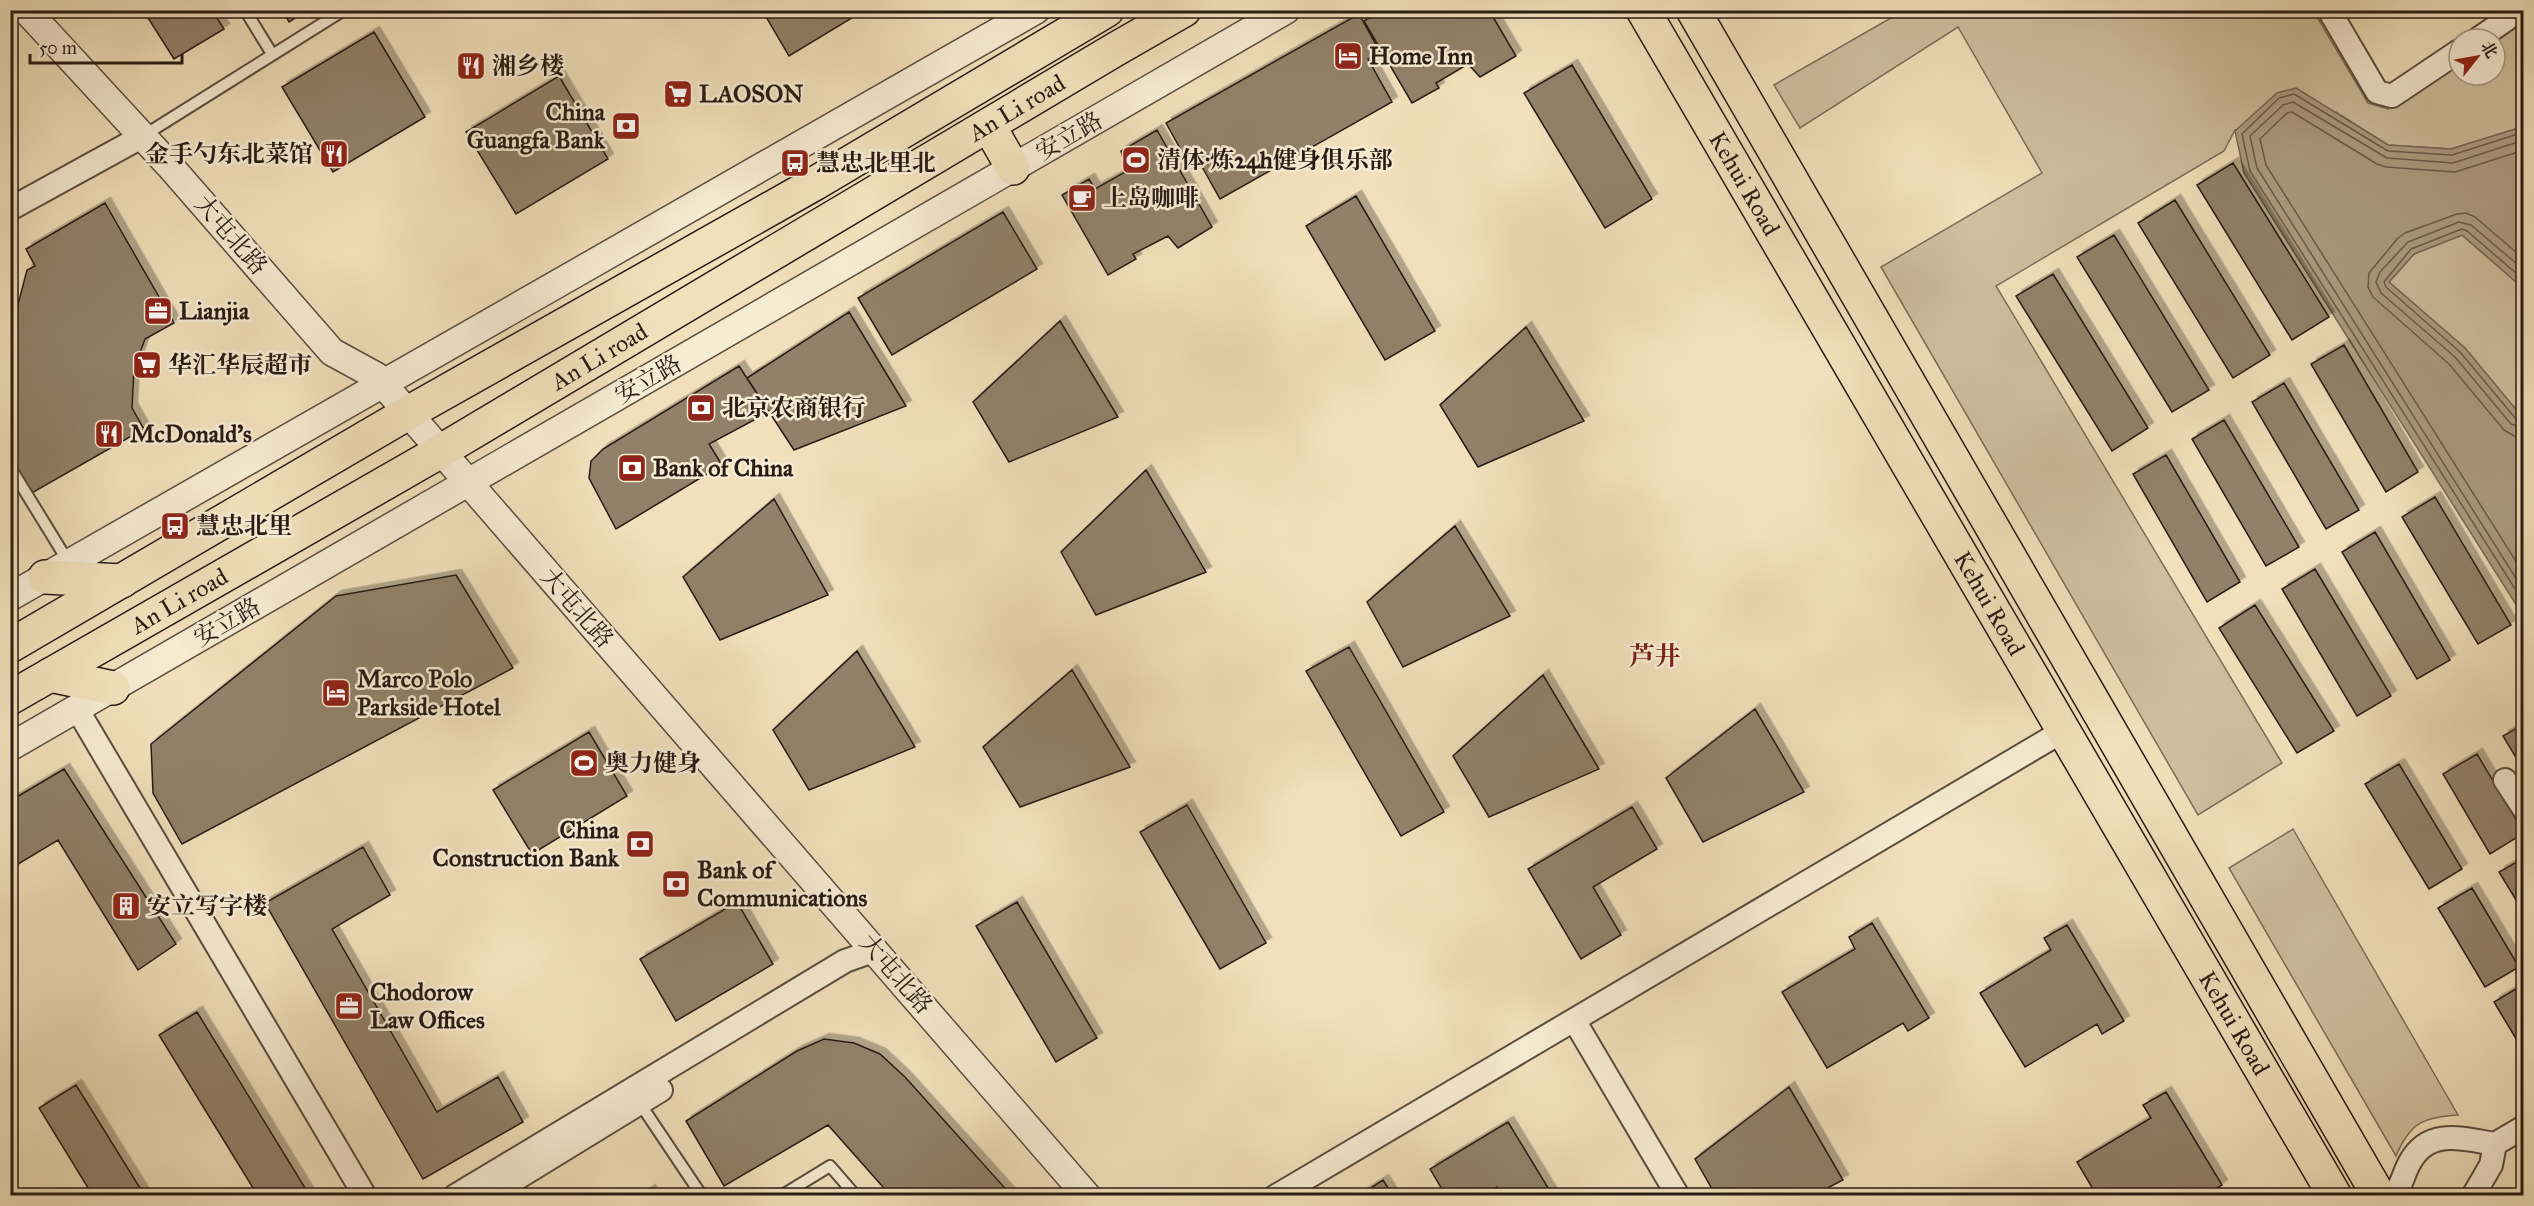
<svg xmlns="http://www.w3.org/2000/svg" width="2534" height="1206" font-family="'IM FELL Great Primer','Noto Serif SC',serif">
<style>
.green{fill:#cfbf9f;stroke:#7c6d5a;stroke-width:1.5}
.water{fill:#ad9d82;stroke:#786956;stroke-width:1.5}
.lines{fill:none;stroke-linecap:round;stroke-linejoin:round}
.shore{stroke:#6a5c4b;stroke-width:1.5}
.building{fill:#91816b;stroke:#281b14;stroke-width:1.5;filter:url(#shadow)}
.service-casing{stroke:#5a4c3e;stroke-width:14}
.minor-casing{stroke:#5a4c3e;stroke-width:26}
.tertiary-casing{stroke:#5a4c3e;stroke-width:30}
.primary-casing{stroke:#281b14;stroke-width:36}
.service{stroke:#f6ebd3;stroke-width:10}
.minor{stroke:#f6ebd3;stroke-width:22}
.tertiary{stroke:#f6ebd3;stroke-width:27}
.primary{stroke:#f1e0bb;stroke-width:33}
.labels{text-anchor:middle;stroke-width:5;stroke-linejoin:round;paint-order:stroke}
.poi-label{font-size:24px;font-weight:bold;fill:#281b14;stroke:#f6ebd3;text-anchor:start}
.street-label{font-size:24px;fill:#281b14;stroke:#f6ebd3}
.neighbourhood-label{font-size:26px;font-weight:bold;fill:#7a1f14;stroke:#f6ebd3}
</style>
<defs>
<filter id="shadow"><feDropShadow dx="5.5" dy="-5.5" stdDeviation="0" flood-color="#0004"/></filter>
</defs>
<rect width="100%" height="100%" fill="#f1e0bb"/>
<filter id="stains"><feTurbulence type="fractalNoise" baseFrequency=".00333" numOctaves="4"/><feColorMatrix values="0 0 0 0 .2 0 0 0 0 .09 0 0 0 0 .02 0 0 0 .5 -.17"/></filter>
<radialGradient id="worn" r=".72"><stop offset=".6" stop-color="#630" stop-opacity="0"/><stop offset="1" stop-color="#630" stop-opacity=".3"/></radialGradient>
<path class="green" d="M2313,10L2368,103L2388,109L2459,63V75H2495V39L2521,22L2523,11L2522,127L2451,149L2388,145L2336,112L2235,130L2224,151L1996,286L2282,763L2198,815L1881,267L2042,173L1958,27L1800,128L1774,85L1903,11Z
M2462,235L2523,288V418L2465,348L2389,282L2414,254Z
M2293,829L2458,1115C2423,1117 2410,1123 2396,1156L2229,868Z"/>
<path class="water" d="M2296,88L2388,145L2451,149L2522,127L2523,121V288L2462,235L2414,254L2389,282L2465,348L2523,418L2524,602L2520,611L2244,173L2235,131L2277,93Z"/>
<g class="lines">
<path class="shore" d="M2524,132L2452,155L2388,151L2294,94L2279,98L2242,134L2250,171L2524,603
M2524,140L2453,163L2387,158L2293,102L2283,105L2250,136L2257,168L2524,591
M2524,150L2455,172L2386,167L2377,164L2292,112L2287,113L2260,139L2266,165L2524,574
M2524,259L2475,217L2466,213L2457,214L2405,233L2398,238L2369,273L2368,287L2373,297L2449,364L2504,430L2514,436L2524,437
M2524,270L2471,225L2459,222L2408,242L2380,272L2376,282L2381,293L2455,357L2511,424L2524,428
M2524,280L2467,231L2462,229L2411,249L2384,282L2386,287L2460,352L2516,419L2524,421"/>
</g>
<path class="building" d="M143,10H212L224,29L174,59Z
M282,10H308L289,22Z
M762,10H865L789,56Z
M1381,10H1394L1397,16L1405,10H1489L1516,56L1480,77L1468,64L1436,83L1439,88L1412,103L1364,21Z
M1359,14L1380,52L1368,59L1392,102L1220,199L1196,156L1187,161L1166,123Z
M374,32L425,117L333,172L282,87Z
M1572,65L1652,199L1605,228L1524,93Z
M559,76L608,159L516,214L466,132Z
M1157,130L1212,227L1178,248L1168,236L1133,254L1136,259L1108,275L1062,195L1089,179L1095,189L1127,171L1121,151Z
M2233,163L2329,317L2292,340L2197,185Z
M1356,196L1435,331L1385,360L1306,226Z
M2175,200L2270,355L2233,378L2138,223Z
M105,203L174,323L145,339L134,369L132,408L144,429L30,494L10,460V335L27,270L35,266L26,249Z
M1003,212L1037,269L892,355L858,298Z
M2114,235L2209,390L2172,412L2077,257Z
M2053,274L2148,428L2112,451L2016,296Z
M849,312L906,406L794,450L747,378Z
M1060,321L1118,417L1009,462L973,402Z
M1526,327L1584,421L1478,467L1440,405Z
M2344,345L2418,472L2386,492L2311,364Z
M739,366L769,412L709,444L722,465L616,529L589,478L591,461L603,449Z
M2284,383L2359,510L2326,529L2252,402Z
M2224,420L2299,547L2266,566L2192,439Z
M2166,455L2240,582L2207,602L2133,474Z
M1146,470L1206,572L1096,615L1061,552Z
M2435,497L2511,625L2478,644L2402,517Z
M774,499L828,595L720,640L683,577Z
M1455,526L1510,616L1403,667L1367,602Z
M2375,532L2450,660L2417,679L2342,552Z
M2315,569L2391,696L2357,716L2282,589Z
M456,575L513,668L182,844L153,793L151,744L336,596Z
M2255,605L2334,731L2297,753L2219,628Z
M1349,647L1444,812L1401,836L1306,671Z
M857,651L915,747L809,790L773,730Z
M1072,670L1130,767L1020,807L983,747Z
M1543,675L1599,769L1489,817L1453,756Z
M1755,709L1804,792L1703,842L1666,778Z
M2524,724V771L2503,736Z
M589,732L627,796L532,854L493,790Z
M2477,754L2524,833L2490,854L2443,774Z
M2399,764L2462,869L2429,889L2365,784Z
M64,769L176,944L138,970L58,840L10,869V801Z
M1187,805L1266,943L1220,969L1140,832Z
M1632,807L1657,849L1593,887L1621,935L1581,959L1528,869Z
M363,847L390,895L332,929L437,1112L498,1077L523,1122L423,1179L265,903Z
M2524,858V913L2499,872Z
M2472,888L2519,967L2485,987L2438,908Z
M737,902L773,964L676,1021L640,959Z
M1017,902L1097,1038L1056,1062L976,926Z
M1872,923L1929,1018L1908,1031L1903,1023L1827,1068L1782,992L1855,949L1849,937Z
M2067,925L2124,1021L2102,1034L2097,1024L2025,1067L1980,993L2051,950L2044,938Z
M2524,984V1052L2494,1002Z
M197,1012L310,1196H258L159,1035Z
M824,1039L854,1043L880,1054L905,1077L1012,1196H891L828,1125L724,1186L686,1121L797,1051Z
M76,1085L145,1196H93L39,1108Z
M1789,1087L1843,1180L1812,1196H1716L1695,1159Z
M2166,1092L2222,1185L2205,1196H2199L2195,1188L2182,1196H2097L2077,1162L2151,1118L2143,1105Z
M1508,1122L1553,1196H1502L1497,1187L1483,1196H1446L1430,1169Z
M1383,1180L1393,1196H1358Z
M650,1190L653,1196H640Z"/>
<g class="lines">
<g class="service-casing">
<path id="service" d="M245,10L272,54
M143,136L344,10
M10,467L69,563
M639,1102L702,1196
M781,1196L830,1166L856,1196"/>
</g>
<g class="minor-casing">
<path id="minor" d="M2329,10L2377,92L2392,96L2459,51
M2478,39L2507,19L2508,10
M10,209L143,136
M75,710L83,719L365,1196
M2505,780L2524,809
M1574,1020L1678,1196
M455,1196L845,961L876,950
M488,1196L661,1090
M1276,1196L2063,731
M2393,1196C2403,1184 2403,1174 2410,1162C2429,1127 2464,1139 2495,1144L2524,1127
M2473,1196L2491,1165L2495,1144"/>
</g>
<g class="tertiary-casing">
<path id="tertiary" d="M26,10L169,165L332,352L376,376L1087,1196
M10,597L1036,10
M10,747L1286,10"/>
</g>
<g class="primary-casing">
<g id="primary">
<path id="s1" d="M1643,10L2335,1196"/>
<path d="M1693,10L2379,1196"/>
<path d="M989,126L1013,168"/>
<path d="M45,577L122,581"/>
<path d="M10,646L408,413L814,184L1107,10"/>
<path d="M50,675L113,688"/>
<path id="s2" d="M10,698L441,451L1116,49L1184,10"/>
</g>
</g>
<use href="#service" class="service"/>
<use href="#minor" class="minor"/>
<use href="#tertiary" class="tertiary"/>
<use href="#primary" class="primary"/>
</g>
<defs>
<g id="hotel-square" transform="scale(1.5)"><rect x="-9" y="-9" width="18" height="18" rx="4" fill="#8f2418" stroke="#f6ebd3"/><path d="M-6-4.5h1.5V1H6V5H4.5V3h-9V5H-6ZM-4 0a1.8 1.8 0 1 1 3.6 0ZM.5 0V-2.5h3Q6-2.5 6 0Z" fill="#fff"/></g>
<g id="restaurant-square" transform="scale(1.5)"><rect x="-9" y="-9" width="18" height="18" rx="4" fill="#8f2418" stroke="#f6ebd3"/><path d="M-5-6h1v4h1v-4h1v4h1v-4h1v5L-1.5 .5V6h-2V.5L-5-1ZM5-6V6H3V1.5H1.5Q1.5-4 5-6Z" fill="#fff"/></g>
<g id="supermarket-square" transform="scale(1.5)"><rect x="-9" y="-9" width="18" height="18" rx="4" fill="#8f2418" stroke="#f6ebd3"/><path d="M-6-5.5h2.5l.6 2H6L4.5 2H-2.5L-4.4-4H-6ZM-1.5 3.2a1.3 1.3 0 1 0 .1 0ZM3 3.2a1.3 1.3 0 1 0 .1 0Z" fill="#fff"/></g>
<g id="bank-square" transform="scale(1.5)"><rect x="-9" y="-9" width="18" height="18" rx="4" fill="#8f2418" stroke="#f6ebd3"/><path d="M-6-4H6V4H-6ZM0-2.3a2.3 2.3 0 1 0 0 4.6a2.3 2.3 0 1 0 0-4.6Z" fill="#fff"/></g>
<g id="stadium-square" transform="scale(1.5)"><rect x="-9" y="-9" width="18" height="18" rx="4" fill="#8f2418" stroke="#f6ebd3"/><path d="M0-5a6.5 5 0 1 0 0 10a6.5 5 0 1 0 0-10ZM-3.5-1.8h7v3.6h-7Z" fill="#fff"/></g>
<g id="bus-square" transform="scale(1.5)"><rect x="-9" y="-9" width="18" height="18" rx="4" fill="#8f2418" stroke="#f6ebd3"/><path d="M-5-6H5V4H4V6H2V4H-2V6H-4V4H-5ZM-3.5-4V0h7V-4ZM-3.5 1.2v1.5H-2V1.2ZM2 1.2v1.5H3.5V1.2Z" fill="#fff"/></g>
<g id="cafe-square" transform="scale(1.5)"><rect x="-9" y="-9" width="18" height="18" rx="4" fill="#8f2418" stroke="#f6ebd3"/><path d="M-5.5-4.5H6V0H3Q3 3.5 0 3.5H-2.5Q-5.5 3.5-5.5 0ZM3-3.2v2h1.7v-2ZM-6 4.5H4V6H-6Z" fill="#fff"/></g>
<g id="office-square" transform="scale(1.5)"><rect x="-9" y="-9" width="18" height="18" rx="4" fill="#8f2418" stroke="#f6ebd3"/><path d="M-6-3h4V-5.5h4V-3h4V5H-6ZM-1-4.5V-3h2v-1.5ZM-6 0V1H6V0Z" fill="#fff"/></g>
<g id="building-square" transform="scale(1.5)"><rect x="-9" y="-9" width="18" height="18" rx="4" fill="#8f2418" stroke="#f6ebd3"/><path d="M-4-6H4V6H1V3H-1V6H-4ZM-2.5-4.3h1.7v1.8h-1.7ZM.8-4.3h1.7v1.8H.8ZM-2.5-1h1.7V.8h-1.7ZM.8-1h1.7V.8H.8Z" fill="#fff"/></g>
</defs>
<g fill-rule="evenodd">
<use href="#hotel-square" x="1348" y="56"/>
<use href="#restaurant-square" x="471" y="66"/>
<use href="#supermarket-square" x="678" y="94"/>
<use href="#bank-square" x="626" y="126"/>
<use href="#restaurant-square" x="334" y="154"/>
<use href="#stadium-square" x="1136" y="160"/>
<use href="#bus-square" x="795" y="163"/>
<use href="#cafe-square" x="1082" y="198"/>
<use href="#office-square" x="158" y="311"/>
<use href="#supermarket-square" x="147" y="365"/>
<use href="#bank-square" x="701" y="408"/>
<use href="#restaurant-square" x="109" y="434"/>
<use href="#bank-square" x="632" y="468"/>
<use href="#bus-square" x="175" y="526"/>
<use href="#hotel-square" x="336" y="693"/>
<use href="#stadium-square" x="584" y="763"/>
<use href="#bank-square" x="640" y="844"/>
<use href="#bank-square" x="676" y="884"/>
<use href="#building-square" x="126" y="906"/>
<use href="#office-square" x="349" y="1006"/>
</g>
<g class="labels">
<g class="poi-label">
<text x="1369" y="64">Home Inn</text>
<text x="492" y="74">湘乡楼</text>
<text x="699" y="102">LAOSON</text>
<text x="605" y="120" text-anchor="end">China<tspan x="605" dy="28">Guangfa Bank</tspan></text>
<text x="313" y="162" text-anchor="end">金手勺东北菜馆</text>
<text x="1157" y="168">清体·炼24h健身俱乐部</text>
<text x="816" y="171">慧忠北里北</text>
<text x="1103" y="206">上岛咖啡</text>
<text x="179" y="319">Lianjia</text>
<text x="168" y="373">华汇华辰超市</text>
<text x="722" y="416">北京农商银行</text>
<text x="130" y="442">McDonald's</text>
<text x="653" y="476">Bank of China</text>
<text x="196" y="534">慧忠北里</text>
<text x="357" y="687">Marco Polo<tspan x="357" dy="28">Parkside Hotel</tspan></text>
<text x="605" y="771">奥力健身</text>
<text x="619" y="838" text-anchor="end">China<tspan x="619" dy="28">Construction Bank</tspan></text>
<text x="697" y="878">Bank of<tspan x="697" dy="28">Communications</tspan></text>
<text x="147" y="914">安立写字楼</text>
<text x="370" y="1000">Chodorow<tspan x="370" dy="28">Law Offices</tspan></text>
</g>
<g class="street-label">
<text dy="8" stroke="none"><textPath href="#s2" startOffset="1167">An Li road</textPath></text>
<text transform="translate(1069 136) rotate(-30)" y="8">安立路</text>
<text dy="8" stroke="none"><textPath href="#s1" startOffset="201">Kehui Road</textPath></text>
<text transform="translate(231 235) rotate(49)" y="8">大屯北路</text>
<text dy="8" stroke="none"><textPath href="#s2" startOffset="681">An Li road</textPath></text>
<text transform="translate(648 379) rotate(-30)" y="8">安立路</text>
<text dy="8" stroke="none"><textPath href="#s2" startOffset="195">An Li road</textPath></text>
<text dy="8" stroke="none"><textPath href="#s1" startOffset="687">Kehui Road</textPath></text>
<text transform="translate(577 608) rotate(49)" y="8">大屯北路</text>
<text transform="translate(227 622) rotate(-30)" y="8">安立路</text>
<text transform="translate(896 974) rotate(49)" y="8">大屯北路</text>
<text dy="8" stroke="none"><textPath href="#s1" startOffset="1173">Kehui Road</textPath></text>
</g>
<g class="neighbourhood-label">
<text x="1655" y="665">芦井</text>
</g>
</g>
<rect width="2534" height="1206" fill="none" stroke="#f1e0bb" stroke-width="36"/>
<rect x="12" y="12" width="2510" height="1182" fill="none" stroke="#281b14" stroke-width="3"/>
<rect x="18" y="18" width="2498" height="1170" fill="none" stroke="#281b14" stroke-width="1.5"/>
<g transform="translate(2477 57) rotate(59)"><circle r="28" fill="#f6ebd3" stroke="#a49887" stroke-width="1.5"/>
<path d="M0-4.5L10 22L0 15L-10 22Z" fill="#8f2418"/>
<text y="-9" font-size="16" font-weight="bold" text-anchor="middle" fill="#281b14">北</text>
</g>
<path d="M30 54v9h152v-9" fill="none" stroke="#281b14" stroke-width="3"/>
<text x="39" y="54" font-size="18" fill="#281b14" stroke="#f6ebd3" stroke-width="4.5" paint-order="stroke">50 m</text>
<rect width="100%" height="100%" filter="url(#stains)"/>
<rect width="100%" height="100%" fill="url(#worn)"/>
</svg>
